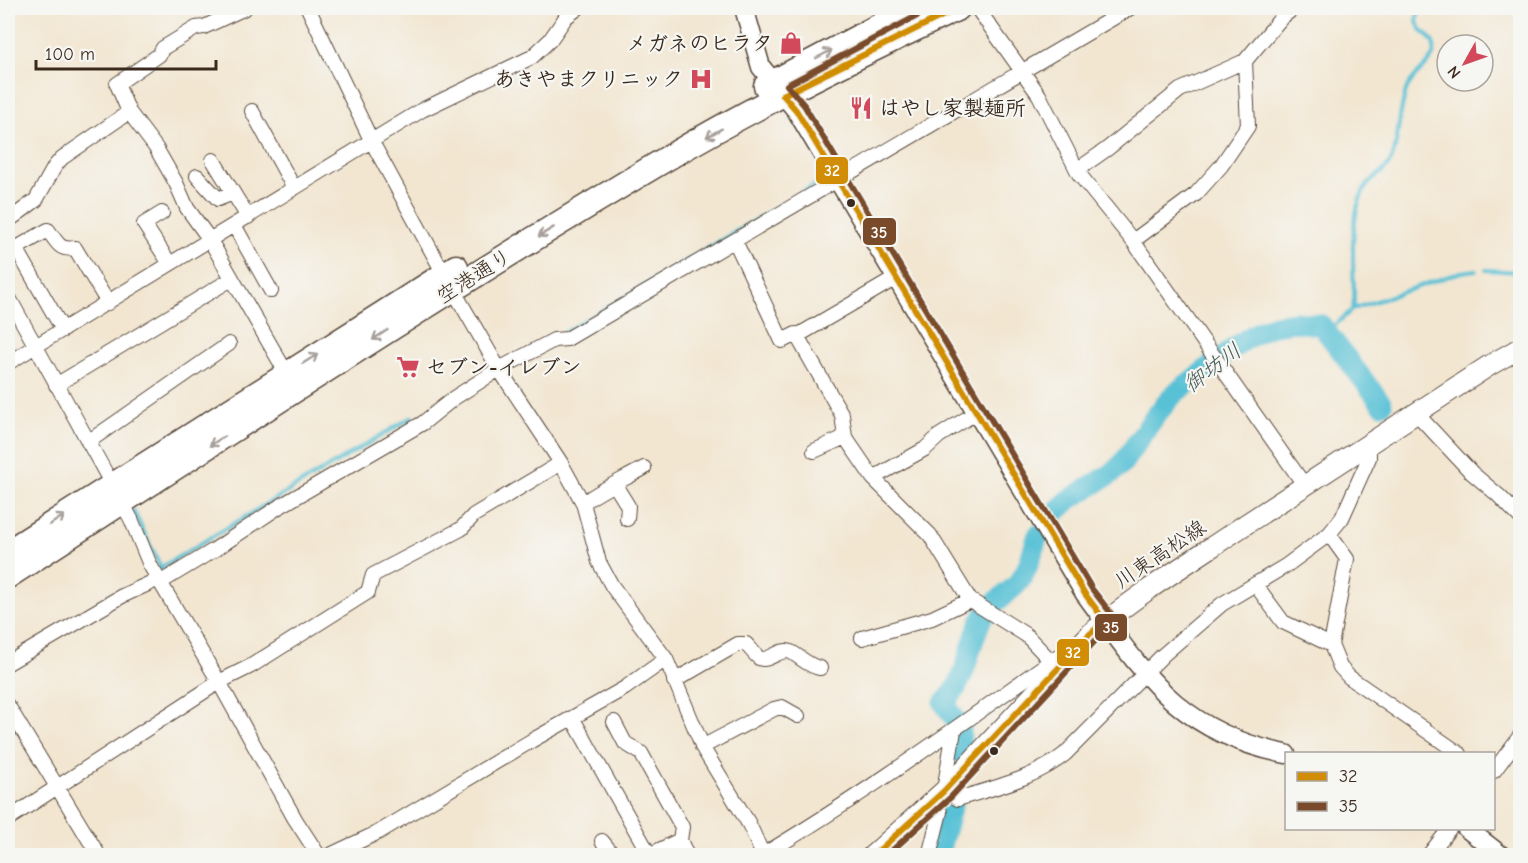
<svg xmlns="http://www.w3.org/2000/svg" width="1528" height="863" font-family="'Comic Neue','Klee One',sans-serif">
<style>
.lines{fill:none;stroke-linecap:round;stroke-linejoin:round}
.stream{stroke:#59c1d6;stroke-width:4}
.river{stroke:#59c1d6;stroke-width:21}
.minor-casing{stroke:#564639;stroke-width:16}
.tertiary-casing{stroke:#564639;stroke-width:21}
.secondary-casing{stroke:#564639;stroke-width:22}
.trunk-casing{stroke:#564639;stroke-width:27}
.minor{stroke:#fff;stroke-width:14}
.tertiary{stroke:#fff;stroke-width:18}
.secondary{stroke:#fff;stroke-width:20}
.trunk{stroke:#fff;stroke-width:24}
.bus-1-casing{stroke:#f6f6f2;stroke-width:10}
.bus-2-casing{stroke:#f6f6f2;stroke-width:10}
.bus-1{stroke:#d18d06;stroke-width:6}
.bus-2{stroke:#7a4b2a;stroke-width:6}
.oneway{stroke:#a79f9a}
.bus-dot{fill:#3b2a1e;stroke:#f6f6f2;stroke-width:2}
.labels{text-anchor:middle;stroke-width:4.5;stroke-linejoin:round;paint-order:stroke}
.poi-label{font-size:21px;font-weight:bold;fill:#3b2a1e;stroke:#f6f6f2;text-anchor:end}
.street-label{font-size:21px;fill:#3b2a1e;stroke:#f6f6f2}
.water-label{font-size:22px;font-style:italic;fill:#445755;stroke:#f6f6f2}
.line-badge{stroke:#f6f6f2;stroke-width:2}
.badge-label{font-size:16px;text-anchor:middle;font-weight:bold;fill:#fff}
</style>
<rect width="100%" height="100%" fill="#f6f6f2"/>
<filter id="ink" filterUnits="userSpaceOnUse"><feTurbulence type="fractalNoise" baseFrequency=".0167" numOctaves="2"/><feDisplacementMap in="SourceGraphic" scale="12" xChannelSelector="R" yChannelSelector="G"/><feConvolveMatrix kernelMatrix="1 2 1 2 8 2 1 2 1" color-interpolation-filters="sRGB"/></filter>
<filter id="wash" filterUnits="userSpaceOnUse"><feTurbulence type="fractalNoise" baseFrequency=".008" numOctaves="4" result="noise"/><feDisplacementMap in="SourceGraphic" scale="24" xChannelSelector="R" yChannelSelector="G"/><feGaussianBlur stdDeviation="1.35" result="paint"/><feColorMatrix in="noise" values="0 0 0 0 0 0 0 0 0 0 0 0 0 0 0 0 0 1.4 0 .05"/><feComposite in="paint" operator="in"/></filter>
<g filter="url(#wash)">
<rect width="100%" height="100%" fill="#f2e6d1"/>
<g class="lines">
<path class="stream" d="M1486,270L1520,272
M8,285L13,294
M1353,309L1461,272L1476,270
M1325,329L1334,326L1353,309L1354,299C1354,267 1348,219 1364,190C1371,177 1389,171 1393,156C1399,134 1399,110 1407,88C1413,74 1431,66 1434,52C1437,37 1418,33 1417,21C1417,17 1419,11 1420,8
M564,333L827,178
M133,510L165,576
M160,568L412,417"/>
<path class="river" d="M1051,516L1070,499L1111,474L1122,464L1156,415L1174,394L1242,342L1260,331L1275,325L1294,322L1321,325L1382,404
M957,722L944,703C968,681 968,646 982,619C989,604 1004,597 1015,586C1028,574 1032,552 1038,535
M960,753L961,730
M938,856L952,805"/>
</g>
</g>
<g filter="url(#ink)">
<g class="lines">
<g class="minor-casing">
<path id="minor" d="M245,8L204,27L196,28L163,48L159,55L117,84L129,112L156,148L176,183L187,208L210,240L287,374
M308,8L372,142L444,274L499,369L561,463L583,503L599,562L612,586L666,659L704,750L749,824L763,855
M977,8L1039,95L1079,174L1133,241L1305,486
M252,111L294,188
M213,160L248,217
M1077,170L1107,149L1180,90L1245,61
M197,176L218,199L233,193
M162,213L144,224L170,264
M8,221L36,200L55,166L62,158L129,112
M234,225L271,291
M735,241L782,341L796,334L842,415L845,437L873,478L930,535L970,600L1026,635L1051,661
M1133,241L1196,194L1221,166L1248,126L1245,61L1282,17L1294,8
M16,248L63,330
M8,253L48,230C57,242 59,251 75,248L108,303
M8,296L131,519L150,565L219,682L295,819L319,856
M797,336L896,278
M8,363L422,110L532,57L550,40L566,17L578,8
M56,385L225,283
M1416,413L1472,473L1498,495L1520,517
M88,442L229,344
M814,451L845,437
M873,478L925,449L939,436L977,412
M615,485L628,506L627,519
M583,503C602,489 623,480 644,468
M1329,534L1347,559L1331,645L1340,667L1349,677L1460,754
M161,582L214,550L277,508L423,423L454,398L499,369L554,340L567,339L1130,8
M1255,584L1283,622L1331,645
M862,638L932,618L970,600
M8,663L122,596L159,579
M674,681L738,644H746C750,648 755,655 759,658C769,663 780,647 791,652C802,658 808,666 820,668
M8,706L99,856
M573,719L649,854
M614,722L625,743L641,753L682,827L680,840L687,856
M954,730L944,791L958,799C995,787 1034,779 1065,754L1163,655L1222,604L1287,565L1329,534L1342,518L1369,458V444
M702,747L774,709L782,707L798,716
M1494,771L1520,736
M8,819L219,682L251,666L368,592L373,575L461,529L474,515L561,463
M602,841L614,856
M328,856L379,832L531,741L625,688L666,659
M647,856L680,840
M761,856C864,795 961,724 1058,656
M929,856L940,812L933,801
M1428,856L1450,828"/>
</g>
<g class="tertiary-casing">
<path id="tertiary" d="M744,8L761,67L796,110L1085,594C1145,675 1179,733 1286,754
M1466,828L1502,856"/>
</g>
<g class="secondary-casing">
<path id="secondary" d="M872,856L944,791L1090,634C1139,593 1193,560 1246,524C1327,471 1409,418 1490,365L1520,348"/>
</g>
<g class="trunk-casing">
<path id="trunk" d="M766,86L913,8
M8,552L456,267
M8,576C227,434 446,289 671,156C764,101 861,55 958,8"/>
</g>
<use href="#minor" class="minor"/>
<use href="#tertiary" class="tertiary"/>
<use href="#secondary" class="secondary"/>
<use href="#trunk" class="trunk"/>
<g class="bus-1-casing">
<path id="bus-1" d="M873,856L944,791L1090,634L1105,621L1085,594L796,110L783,95L958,8"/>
</g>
<g class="bus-2-casing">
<path id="bus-2" d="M886,856L951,797L1096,640C1104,634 1116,628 1113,616L1092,589L804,105L787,85L917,16"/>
</g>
<use href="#bus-1" class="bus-1"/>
<use href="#bus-2" class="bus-2"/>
</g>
<defs><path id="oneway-shaft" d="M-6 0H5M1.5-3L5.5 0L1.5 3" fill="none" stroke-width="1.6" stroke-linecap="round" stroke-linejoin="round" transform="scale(1.5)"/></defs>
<g class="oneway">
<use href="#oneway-shaft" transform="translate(824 54) rotate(-28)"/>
<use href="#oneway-shaft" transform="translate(714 133) rotate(151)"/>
<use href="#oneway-shaft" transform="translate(546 232) rotate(149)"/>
<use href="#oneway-shaft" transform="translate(380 335) rotate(147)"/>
<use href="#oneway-shaft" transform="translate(310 359) rotate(-32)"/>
<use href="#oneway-shaft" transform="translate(217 441) rotate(147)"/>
<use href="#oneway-shaft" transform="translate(57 520) rotate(-33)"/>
</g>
</g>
<defs>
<g id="shop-bare" transform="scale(1.8)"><path d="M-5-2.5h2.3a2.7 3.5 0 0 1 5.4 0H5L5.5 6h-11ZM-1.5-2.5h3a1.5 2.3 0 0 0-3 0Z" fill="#d1495b" stroke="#f6f6f2" stroke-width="2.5" paint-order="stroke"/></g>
<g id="hospital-bare" transform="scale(1.8)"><path d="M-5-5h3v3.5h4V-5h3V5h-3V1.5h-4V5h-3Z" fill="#d1495b" stroke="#f6f6f2" stroke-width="2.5" paint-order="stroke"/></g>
<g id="restaurant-bare" transform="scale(1.8)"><path d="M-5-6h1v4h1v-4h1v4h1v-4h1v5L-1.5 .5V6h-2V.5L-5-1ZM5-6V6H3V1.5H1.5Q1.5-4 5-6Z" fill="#d1495b" stroke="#f6f6f2" stroke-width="2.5" paint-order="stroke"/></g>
<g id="supermarket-bare" transform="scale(1.8)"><path d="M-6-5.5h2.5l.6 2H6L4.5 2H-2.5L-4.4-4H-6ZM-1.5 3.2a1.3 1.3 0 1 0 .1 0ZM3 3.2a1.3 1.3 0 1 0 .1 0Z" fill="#d1495b" stroke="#f6f6f2" stroke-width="2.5" paint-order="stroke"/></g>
</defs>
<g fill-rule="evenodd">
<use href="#shop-bare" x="791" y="43"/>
<use href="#hospital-bare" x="701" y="79"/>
<use href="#restaurant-bare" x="861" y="108"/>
<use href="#supermarket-bare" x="408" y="367"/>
</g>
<g class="bus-dot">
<circle cx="851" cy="203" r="5"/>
<circle cx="994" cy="751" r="5"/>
</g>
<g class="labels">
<g class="poi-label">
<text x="773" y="50">メガネのヒラタ</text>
<text x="683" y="86">あきやまクリニック</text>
<text x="879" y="115" text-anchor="start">はやし家製麺所</text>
<text x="426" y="374" text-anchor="start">セブン-イレブン</text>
</g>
<g class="street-label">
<text transform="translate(474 276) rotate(-32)" y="7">空港通り</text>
<text transform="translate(1160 554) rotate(-34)" y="7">川東高松線</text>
</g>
<g class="water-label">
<text transform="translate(1212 367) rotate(-37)" y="8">御坊川</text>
</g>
</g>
<g class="line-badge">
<rect x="815" y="156" width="34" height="29" rx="6" fill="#d18d06"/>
<rect x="862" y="217" width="35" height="29" rx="6" fill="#7a4b2a"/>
<rect x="1094" y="613" width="34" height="29" rx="6" fill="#7a4b2a"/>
<rect x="1056" y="638" width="34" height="29" rx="6" fill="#d18d06"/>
</g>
<g class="badge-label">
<text x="832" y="176">32</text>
<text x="879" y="238">35</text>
<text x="1111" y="633">35</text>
<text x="1073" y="658">32</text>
</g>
<rect width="1528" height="863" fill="none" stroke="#f6f6f2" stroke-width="30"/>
<rect x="1285" y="752" width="210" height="78" fill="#f6f6f2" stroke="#aba49d" stroke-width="1.5"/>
<rect x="1297" y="772" width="30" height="9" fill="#d18d06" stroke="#aba49d" stroke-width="1.5"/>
<text x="1339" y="782" font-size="18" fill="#3b2a1e">32</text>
<rect x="1297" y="802" width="30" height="9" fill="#7a4b2a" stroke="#aba49d" stroke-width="1.5"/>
<text x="1339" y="812" font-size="18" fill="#3b2a1e">35</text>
<g transform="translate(1465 63) rotate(230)"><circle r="28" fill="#f6f6f2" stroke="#aba49d" stroke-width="1.5"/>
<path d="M0-4.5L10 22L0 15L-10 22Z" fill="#d1495b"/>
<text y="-9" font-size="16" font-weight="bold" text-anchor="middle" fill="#3b2a1e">N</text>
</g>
<path d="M36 60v9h180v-9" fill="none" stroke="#3b2a1e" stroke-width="3"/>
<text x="45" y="60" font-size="18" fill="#3b2a1e" stroke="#f6f6f2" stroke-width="4.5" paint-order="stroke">100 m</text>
</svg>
